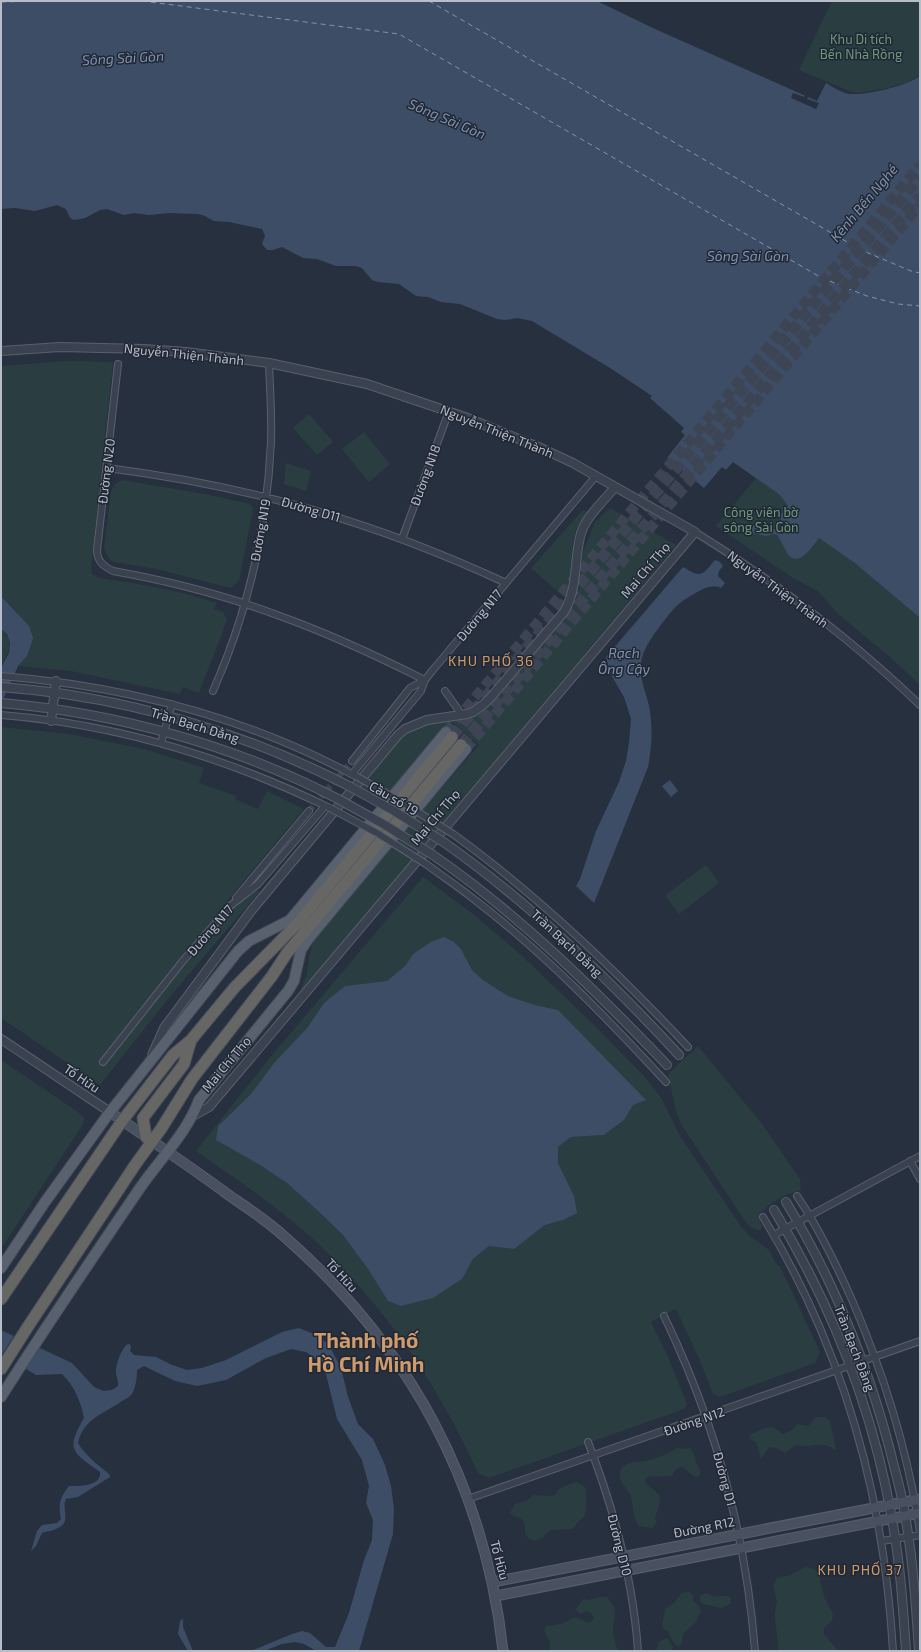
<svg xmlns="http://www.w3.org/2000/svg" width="921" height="1652" font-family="'Exo 2',sans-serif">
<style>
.green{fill:#2a3e41;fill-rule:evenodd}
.water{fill:#3e4d66}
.pier{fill:#27303f}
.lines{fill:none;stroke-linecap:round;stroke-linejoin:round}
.ferry{stroke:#8193af;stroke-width:1;stroke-dasharray:5 4;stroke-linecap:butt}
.minor-tunnel{stroke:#3d4554;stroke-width:6;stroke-dasharray:6 3;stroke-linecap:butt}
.primary-tunnel{stroke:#3d4554;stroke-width:10;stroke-dasharray:10 5;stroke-linecap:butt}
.trunk-tunnel{stroke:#3d4554;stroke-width:11;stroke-dasharray:11 5.5;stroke-linecap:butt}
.minor-casing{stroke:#59606c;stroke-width:8}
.tertiary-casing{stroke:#59606c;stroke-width:10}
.secondary-casing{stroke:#59606c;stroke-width:11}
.primary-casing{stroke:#444b58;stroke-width:12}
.trunk-casing{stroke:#464d59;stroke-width:13}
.minor{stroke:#3b424f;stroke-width:6}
.tertiary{stroke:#3b424f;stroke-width:8}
.secondary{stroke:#495161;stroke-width:9}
.primary{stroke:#59616f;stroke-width:10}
.trunk{stroke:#666664;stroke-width:11}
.minor-bridge-casing{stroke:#59606c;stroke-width:8;stroke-linecap:butt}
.tertiary-bridge-casing{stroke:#59606c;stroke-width:10;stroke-linecap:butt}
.minor-bridge{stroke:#3b424f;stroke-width:6}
.tertiary-bridge{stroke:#3b424f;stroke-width:8}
.labels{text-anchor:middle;stroke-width:3;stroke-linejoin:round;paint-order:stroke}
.park-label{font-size:13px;fill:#70997b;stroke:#202734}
.street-label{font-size:13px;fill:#b7bdc9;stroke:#202734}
.water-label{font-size:14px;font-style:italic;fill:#8193af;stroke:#202734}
.neighbourhood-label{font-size:14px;letter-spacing:1px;fill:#cf9b6c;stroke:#202734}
.town-label{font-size:21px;font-weight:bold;fill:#cf9b6c;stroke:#202734}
</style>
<rect width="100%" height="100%" fill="#27303f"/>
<path class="green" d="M832,1H920V75C902,88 877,90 856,93L852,92L799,70Z
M66,361L113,362L91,568L92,574L99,578C139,584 178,590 217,603L214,609L223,612L227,620L199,693L183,687L180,694L71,671L18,666L27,656L17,612L1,596V366Z
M309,414L333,442L317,455L293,428Z
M364,432L390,464L369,482L342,449Z
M286,463L311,471L306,491L284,484Z
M756,478L780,495L819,538L856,564L920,618V685L891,658L838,614L818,591L793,578L716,526Z
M122,480L205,494L250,504L253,509L239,581L231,588L156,569L113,562L108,558L104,548L111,492L115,484Z
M610,508L676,545L300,993V991L307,974L309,957L315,934L479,745L452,722L381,805L360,788L394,745L406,734L419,725L476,715L491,703L570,609L577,597L580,586L583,552L595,522Z
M583,510L588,512C584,518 579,523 576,530C568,552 579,578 564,597L531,568Z
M1,629C14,640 10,651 2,664Z
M1,727L69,734L144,749L204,768L199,783L236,796L235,799L258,809L267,791L304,809L241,884L99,1062L103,1065L182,966L232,907L254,890L260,891L167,1000L100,1085L1,1018Z
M706,865L719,883L679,914L665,895Z
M423,877L473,914L519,953L592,1023L644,1076L662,1099L680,1136L742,1228L751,1237L769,1250L776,1264L780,1266L820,1352L815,1363L720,1397L713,1394L698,1356L676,1309L651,1322L668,1357L687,1404L684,1409L489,1478L478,1473C442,1394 396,1321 333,1259C324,1250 315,1240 305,1232C271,1202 233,1177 196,1151L268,1060ZM454,942L461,949L472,970L483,980L508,996L535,1005L558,1010L633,1105L624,1120L604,1135L571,1137L558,1147V1163L574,1196L563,1220L545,1225L514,1249L489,1246L473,1259L462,1279L433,1298L401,1306L388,1301L368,1269L343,1235L317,1210L287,1183L260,1165L216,1140L218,1126L251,1094L274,1063L307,1028L324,1003L345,986L387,981L405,966L413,954Z
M698,1046L762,1124L800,1179L801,1190C785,1194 769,1203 758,1216L762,1227L760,1230C751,1230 748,1224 743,1218L681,1124L676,1111L668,1075L673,1069Z
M1,1060L78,1112L84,1118L83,1124L1,1249Z
M816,1417H825L830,1421L836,1450C819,1439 814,1449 795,1445L785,1453L776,1448L769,1447L761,1459L756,1442L750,1439L749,1435C756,1433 766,1426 772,1427C776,1428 780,1433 784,1434L792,1430L797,1424L808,1426Z
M677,1448L683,1449L690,1448C695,1454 694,1456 696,1463C698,1467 701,1469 700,1475L697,1477L694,1476L682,1467C677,1468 674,1470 673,1475C664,1478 656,1475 647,1477L645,1482C663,1499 663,1494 655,1518L657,1522L652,1528L639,1526C632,1517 634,1505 630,1494C627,1489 622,1484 620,1478C619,1474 621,1467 625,1465C631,1461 640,1462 646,1461C655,1459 670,1453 677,1448Z
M576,1482L585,1487C587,1492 587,1512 584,1516C580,1521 576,1524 573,1529L552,1530L545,1534L544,1537L536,1541C518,1537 530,1526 521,1519C518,1516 513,1517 510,1513L515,1504L526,1501L534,1495L549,1496L555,1495L560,1488Z
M806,1567L814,1569L820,1574V1581L825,1599L833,1614L832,1621L824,1628V1634L838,1651H779L775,1619V1612L777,1602L773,1586L777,1578L790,1575Z
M689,1592L693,1596V1601L699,1606L701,1611L695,1623L683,1634L682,1643L678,1647L673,1642L668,1631L665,1630L662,1626L665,1609L673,1604L682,1593Z
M707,1593C715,1600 722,1594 730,1597L731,1603L722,1608L703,1604L700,1602V1596Z
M600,1597H607C620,1613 614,1612 613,1629C612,1635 616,1645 618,1651H549L550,1642L544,1630L547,1626L561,1624L575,1617L589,1623L594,1619L592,1614L587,1611L580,1614L575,1610L583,1599L588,1600Z
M667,1638L673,1647L672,1651H656L659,1642Z"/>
<path class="water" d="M1,1H597L655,29L817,101L826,83C833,87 843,94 851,94C869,95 906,86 920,76V618L856,564L819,538C812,547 797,571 786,551C783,546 781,540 777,535L774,534L766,536L746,532L745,526C754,521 775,532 787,530L781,520L780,515L788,506L780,495L733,462L726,470L722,467L704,488L667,458L685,435L681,432L684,428L650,398L652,396L610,368L532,321L517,318L506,320L497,319L460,304L441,302L428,297L416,296L399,284L378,282L372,280L362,268L356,266H336L317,259L303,258L282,247L273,250H267L262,244L265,236L262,229L229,222L214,221L205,216L198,214L169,213L149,215L134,213L124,215L107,209L100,210L85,218L74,220L70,218L66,209L57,205L35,211L15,208L1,209Z
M715,560L720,562L723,566L719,571L718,576L725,583L721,588C709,583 698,592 687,598C675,605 668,616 660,626C652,637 642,650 641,664C639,678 646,692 649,706C653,727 652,746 648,767L594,903L576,886L580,879L596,831L619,782L626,761L629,743L631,719L624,697L610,673L606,657L683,567C701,578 702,576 715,560Z
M1,596L29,626L33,638L27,656L18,666L1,704V668L9,653L10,643L7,634L1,629Z
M670,780L678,791L671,797L662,786Z
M444,937L454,942L461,949L472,970L483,980L508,996L535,1005L558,1010L646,1100L633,1105L624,1120L604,1135L571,1137L558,1147V1163L574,1196L577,1213L563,1220L545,1225L514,1249L489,1246L473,1259L462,1279L433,1298L401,1306L388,1301L368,1269L343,1235L317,1210L287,1183L260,1165L216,1140L218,1126L251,1094L274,1063L307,1028L324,1003L345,986L387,981L405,966L413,954L431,942Z
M299,1328L316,1335L329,1345L341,1368L348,1397L358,1424L373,1439L385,1465L391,1486L394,1509L393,1534L359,1651H316L304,1644L295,1642L282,1644L264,1651H251L292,1634L302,1631L310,1633L326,1647H335L349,1613L364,1560L372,1540L373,1520L366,1503L369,1486L362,1460L337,1419L326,1374L320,1362L306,1352L291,1349L266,1358L226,1380L197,1386L175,1381L144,1366L137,1370C137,1378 136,1386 132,1394C130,1397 125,1399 122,1401C105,1413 83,1419 78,1443C86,1456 97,1464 109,1474L110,1477L78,1497L66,1499C61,1509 72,1522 58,1528C53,1531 48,1531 42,1533L36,1546L31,1551L37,1531L42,1525L57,1523L61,1519C58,1505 60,1497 69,1486C79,1486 102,1486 100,1472C71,1452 66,1449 84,1418C81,1402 74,1385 62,1374L36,1375L1,1354V1330L72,1363L94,1387L103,1391L112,1390L118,1386C119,1380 116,1378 116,1373C115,1365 121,1351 126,1345L129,1344L131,1346L130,1351L134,1355L156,1357L172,1365L187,1370L202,1368L226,1360L282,1332Z
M183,1619V1627L193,1651H188L178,1634L180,1621Z"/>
<path class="pier" d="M793,93L804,97L806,94L809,95L807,99L819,103L816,109L791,98Z
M15,1334L40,1345L25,1370L1,1356Z"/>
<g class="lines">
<path class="ferry" d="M142,1L399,34L822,278L867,296L898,304L920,306
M429,1L861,250L911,271L920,273
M1,2L41,1"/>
<path class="minor-tunnel" d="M309,811L352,761"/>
<path class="primary-tunnel" d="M446,732L920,165
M466,749L920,205"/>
<path class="trunk-tunnel" d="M452,737L920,177
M461,745L920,196"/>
<g class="minor-casing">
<path id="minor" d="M118,364L97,550C97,561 103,566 113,571C169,581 224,595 277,615C328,633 377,656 425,680
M107,468C250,486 375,522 506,583
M695,532C776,582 851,639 920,705
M402,539L449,411
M1,676C124,686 246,717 355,776
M213,691C248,612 267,528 271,442C272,416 270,390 269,363
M445,691L462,715
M1,715C118,724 225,757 330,808
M161,743L172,704
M352,761L410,688L425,680
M352,774L421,691L425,680L432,671L596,476
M453,834C539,896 615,969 688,1047
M426,864C442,876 459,887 475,900C544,953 607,1018 666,1082
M236,898L309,811
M103,1062L182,962L230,906L258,884L325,806
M910,1161L920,1179
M797,1196C819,1228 836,1264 852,1300C884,1374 908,1452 920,1532
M763,1217C844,1350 884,1496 893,1651
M774,1235L920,1156
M664,1316C715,1422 746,1534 755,1651
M588,1442C614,1509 633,1579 638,1651
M468,1499L920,1341
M882,1541L920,1535"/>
</g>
<g class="tertiary-casing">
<path id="tertiary" d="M1,351L60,347L144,349L186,352L269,363L367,384L465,417L543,449L573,463L695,532L209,1107L193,1116
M1,687C122,696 241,731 349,786
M1,703C117,713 234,745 338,799
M51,721L56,681
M445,843C531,904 607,977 679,1055
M433,855C520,915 595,990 667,1065
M1,1039L110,1112
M152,1055L164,1028L251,911L398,735L405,729L427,720L467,714L473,712L484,704L491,697L564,612C578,588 574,563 580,537C584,518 603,502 615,487
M786,1202C833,1279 867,1363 890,1450C895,1472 902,1493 905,1515C913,1560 916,1606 919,1651
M774,1210C831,1304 873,1410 892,1519C900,1562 903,1607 906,1651"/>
</g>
<g class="secondary-casing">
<path id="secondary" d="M110,1112C150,1140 191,1167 230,1196C249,1209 269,1222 286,1238C410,1347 485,1486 503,1651
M493,1582L920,1499
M496,1596L920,1513"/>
</g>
<g class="primary-casing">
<path id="primary" d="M1,1268L45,1202L110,1112L238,951L249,941L290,920L446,732
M1,1397C46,1326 93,1257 140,1188C160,1159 187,1133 199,1100L288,991L294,981L301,950L309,938L466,749"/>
</g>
<g class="trunk-casing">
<path id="trunk" d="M152,1142L146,1137L143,1118L184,1064L191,1040
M1,1299L122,1121L173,1055L191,1040L235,987L296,925L452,737
M1,1369L29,1325L135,1165L161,1129L192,1079L272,976L287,953L461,745"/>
</g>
<use href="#minor" class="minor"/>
<use href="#tertiary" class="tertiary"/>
<use href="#secondary" class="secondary"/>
<use href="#primary" class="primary"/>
<use href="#trunk" class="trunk"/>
<g class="minor-bridge-casing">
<path id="minor-bridge" d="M356,776L405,804L453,834
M330,808L377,833L426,864"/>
</g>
<g class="tertiary-bridge-casing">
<path id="tertiary-bridge" d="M349,786L394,811L445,843
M338,799L385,825L433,855"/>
</g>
<use href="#minor-bridge" class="minor-bridge"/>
<use href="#tertiary-bridge" class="tertiary-bridge"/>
</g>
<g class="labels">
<g class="park-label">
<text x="861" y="44">Khu Di tích<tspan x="861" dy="15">Bến Nhà Rồng</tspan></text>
<text x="761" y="517">Công viên bờ<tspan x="761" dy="15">sông Sài Gòn</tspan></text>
</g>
<g class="street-label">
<text transform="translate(184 354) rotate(6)" y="5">Nguyễn Thiện Thành</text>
<text transform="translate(497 431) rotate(22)" y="5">Nguyễn Thiện Thành</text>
<text transform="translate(106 471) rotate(-83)" y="5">Đường N20</text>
<text transform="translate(425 475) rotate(-70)" y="5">Đường N18</text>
<text transform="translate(311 509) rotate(16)" y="5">Đường D11</text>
<text transform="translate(260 530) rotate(-80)" y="5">Đường N19</text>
<text transform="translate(645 570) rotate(-50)" y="5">Mai Chí Thọ</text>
<text transform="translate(778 589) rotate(36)" y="5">Nguyễn Thiện Thành</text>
<text transform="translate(479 615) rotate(-50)" y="5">Đường N17</text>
<text transform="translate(195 725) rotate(17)" y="5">Trần Bạch Đằng</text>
<text transform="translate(394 798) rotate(30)" y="5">Cầu số 19</text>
<text transform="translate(435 817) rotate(-50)" y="5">Mai Chí Thọ</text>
<text transform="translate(210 930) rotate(-49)" y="5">Đường N17</text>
<text transform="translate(567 943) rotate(43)" y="5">Trần Bạch Đằng</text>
<text transform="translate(226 1064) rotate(-50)" y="5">Mai Chí Thọ</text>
<text transform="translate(82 1078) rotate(34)" y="5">Tố Hữu</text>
<text transform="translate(342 1275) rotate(47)" y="5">Tố Hữu</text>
<text transform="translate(855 1348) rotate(69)" y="5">Trần Bạch Đằng</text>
<text transform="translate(694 1421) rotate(-19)" y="5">Đường N12</text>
<text transform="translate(725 1479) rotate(75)" y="5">Đường D1</text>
<text transform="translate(704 1527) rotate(-11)" y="5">Đường R12</text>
<text transform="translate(620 1545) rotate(76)" y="5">Đường D10</text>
<text transform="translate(500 1560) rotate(75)" y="5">Tố Hữu</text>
</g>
<g class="water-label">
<text transform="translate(123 58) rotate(-3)" y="5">Sông Sài Gòn</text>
<text transform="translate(447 119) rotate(23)" y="5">Sông Sài Gòn</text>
<text transform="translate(864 203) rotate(-50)" y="5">Kênh Bến Nghé</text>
<text x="748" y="261">Sông Sài Gòn</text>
<text x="624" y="658">Rạch<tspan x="624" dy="16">Ông Cậy</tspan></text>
</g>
<g class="neighbourhood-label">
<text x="491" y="666">KHU PHỐ 36</text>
<text x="860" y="1575">KHU PHỐ 37</text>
</g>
<g class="town-label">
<text x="366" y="1348">Thành phố<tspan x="366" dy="24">Hồ Chí Minh</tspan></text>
</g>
</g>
<rect width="921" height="1652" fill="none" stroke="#b7bdc9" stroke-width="4"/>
</svg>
